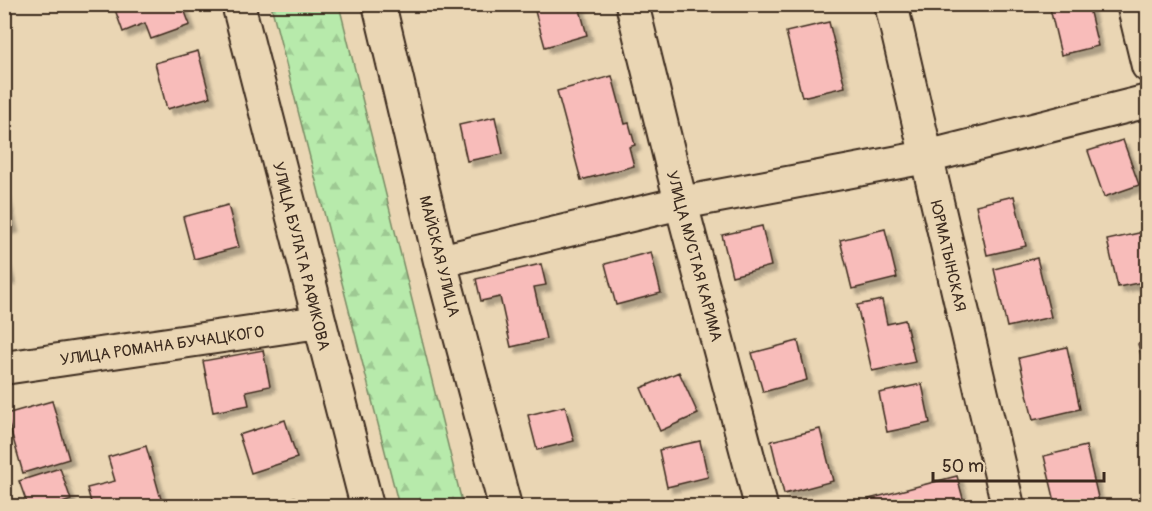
<svg xmlns="http://www.w3.org/2000/svg" width="1152" height="511" font-family="Pangolin,sans-serif">
<style>
.forest{fill:url(#forest-firs);stroke:#798a64;stroke-width:1.5}
.building{fill:#f8bcba;stroke:#3b2a1e;stroke-width:1.5;filter:url(#shadow)}
.lines{fill:none;stroke-linecap:round;stroke-linejoin:round}
.minor-casing{stroke:#3b2a1e;stroke-width:36}
.minor{stroke:#ead6b4;stroke-width:32}
.labels{text-anchor:middle;stroke-width:4.5;stroke-linejoin:round;paint-order:stroke}
.street-label{font-size:16px;fill:#3b2a1e;stroke:#ead6b4}
</style>
<defs>
<pattern id="forest-firs" width="22" height="20" patternUnits="userSpaceOnUse" patternTransform="scale(1.5)"><rect width="22" height="20" fill="#b7eaab"/><path d="M5 1l3.5 6h-7zM16 11l3.5 6h-7z" fill="#9ec993"/></pattern>
<filter id="shadow"><feDropShadow dx="5.5" dy="5.5" stdDeviation="1.5" flood-color="#0004"/></filter>
</defs>
<rect width="100%" height="100%" fill="#ead6b4"/>
<filter id="ink" filterUnits="userSpaceOnUse"><feTurbulence type="fractalNoise" baseFrequency=".0167" numOctaves="2"/><feDisplacementMap in="SourceGraphic" scale="12" xChannelSelector="R" yChannelSelector="G"/><feConvolveMatrix kernelMatrix="1 2 1 2 8 2 1 2 1" color-interpolation-filters="sRGB"/></filter>
<g filter="url(#ink)">
<path class="forest" d="M271,5H339L463,506H399Z"/>
<path class="building" d="M113,4H182L190,25L151,39L145,23L123,32Z
M533,4H585L579,6L587,35L545,47Z
M1049,4H1088L1098,46L1061,55Z
M829,22L845,87L802,97L786,32Z
M198,51L210,97L167,109L155,63Z
M612,76L625,124L629,123L635,145L629,147L634,166L581,180L557,91Z
M495,117L503,154L467,161L459,125Z
M1123,140L1139,185L1104,197L1088,151Z
M4,191L13,227L4,229Z
M1014,196L1026,246L987,255L976,205Z
M228,205L239,247L194,259L183,217Z
M762,226L771,266L732,276L722,235Z
M885,229L897,278L852,289L840,240Z
M1148,231V281L1118,287L1107,240Z
M651,252L661,293L616,305L605,264Z
M4,258L10,278L4,280Z
M1037,258L1051,317L1007,327L994,269Z
M541,264L546,285L534,287L546,339L511,347L500,297L481,301L476,279Z
M882,300L887,324L905,320L915,362L872,371L857,305Z
M798,341L807,380L763,392L752,353Z
M1148,341V381L1138,344Z
M1067,347L1080,409L1033,420L1019,358Z
M263,350L270,386L246,391L249,405L213,412L203,361Z
M679,372L698,414L660,431L641,388Z
M922,384L930,423L887,432L879,393Z
M52,401L69,459L23,473L6,414Z
M565,406L574,441L537,450L528,415Z
M285,420L297,458L251,473L239,435Z
M820,429L833,481L784,494L771,441Z
M700,441L708,477L667,487L659,450Z
M146,446L163,506H92L87,488L115,481L108,457Z
M1086,446L1100,506H1056L1044,456Z
M60,468L71,500L53,506H28L19,481Z
M957,476L965,506H871L869,499Z
M295,497L298,506H263Z"/>
<g class="lines">
<g class="minor-casing">
<path id="minor" d="M238,4L367,506
M379,4L440,261L505,506
M632,4L681,203L761,506
M891,4L1008,506
M1133,4L1148,66
M440,261L681,203L926,157L1148,101
M4,368L319,322"/>
</g>
<use href="#minor" class="minor"/>
</g>
</g>
<g class="labels">
<g class="street-label">
<text transform="translate(302 256) rotate(76)" y="6">УЛИЦА БУЛАТА РАФИКОВА</text>
<text transform="translate(440 256) rotate(76)" y="6">МАЙСКАЯ УЛИЦА</text>
<text transform="translate(695 256) rotate(75)" y="6">УЛИЦА МУСТАЯ КАРИМА</text>
<text transform="translate(949 256) rotate(77)" y="6">ЮРМАТЫНСКАЯ</text>
<text transform="translate(162 345) rotate(-8)" y="6">УЛИЦА РОМАНА БУЧАЦКОГО</text>
</g>
</g>
<rect width="1152" height="511" fill="none" stroke="#ead6b4" stroke-width="24"/>
<rect x="12" y="12" width="1128" height="487" fill="none" stroke="#3b2a1e" stroke-width="2" filter="url(#ink)"/>
<path d="M933 472v9h171v-9" fill="none" stroke="#3b2a1e" stroke-width="3"/>
<text x="942" y="472" font-size="18" fill="#3b2a1e" stroke="#ead6b4" stroke-width="4.5" paint-order="stroke">50 m</text>
</svg>
